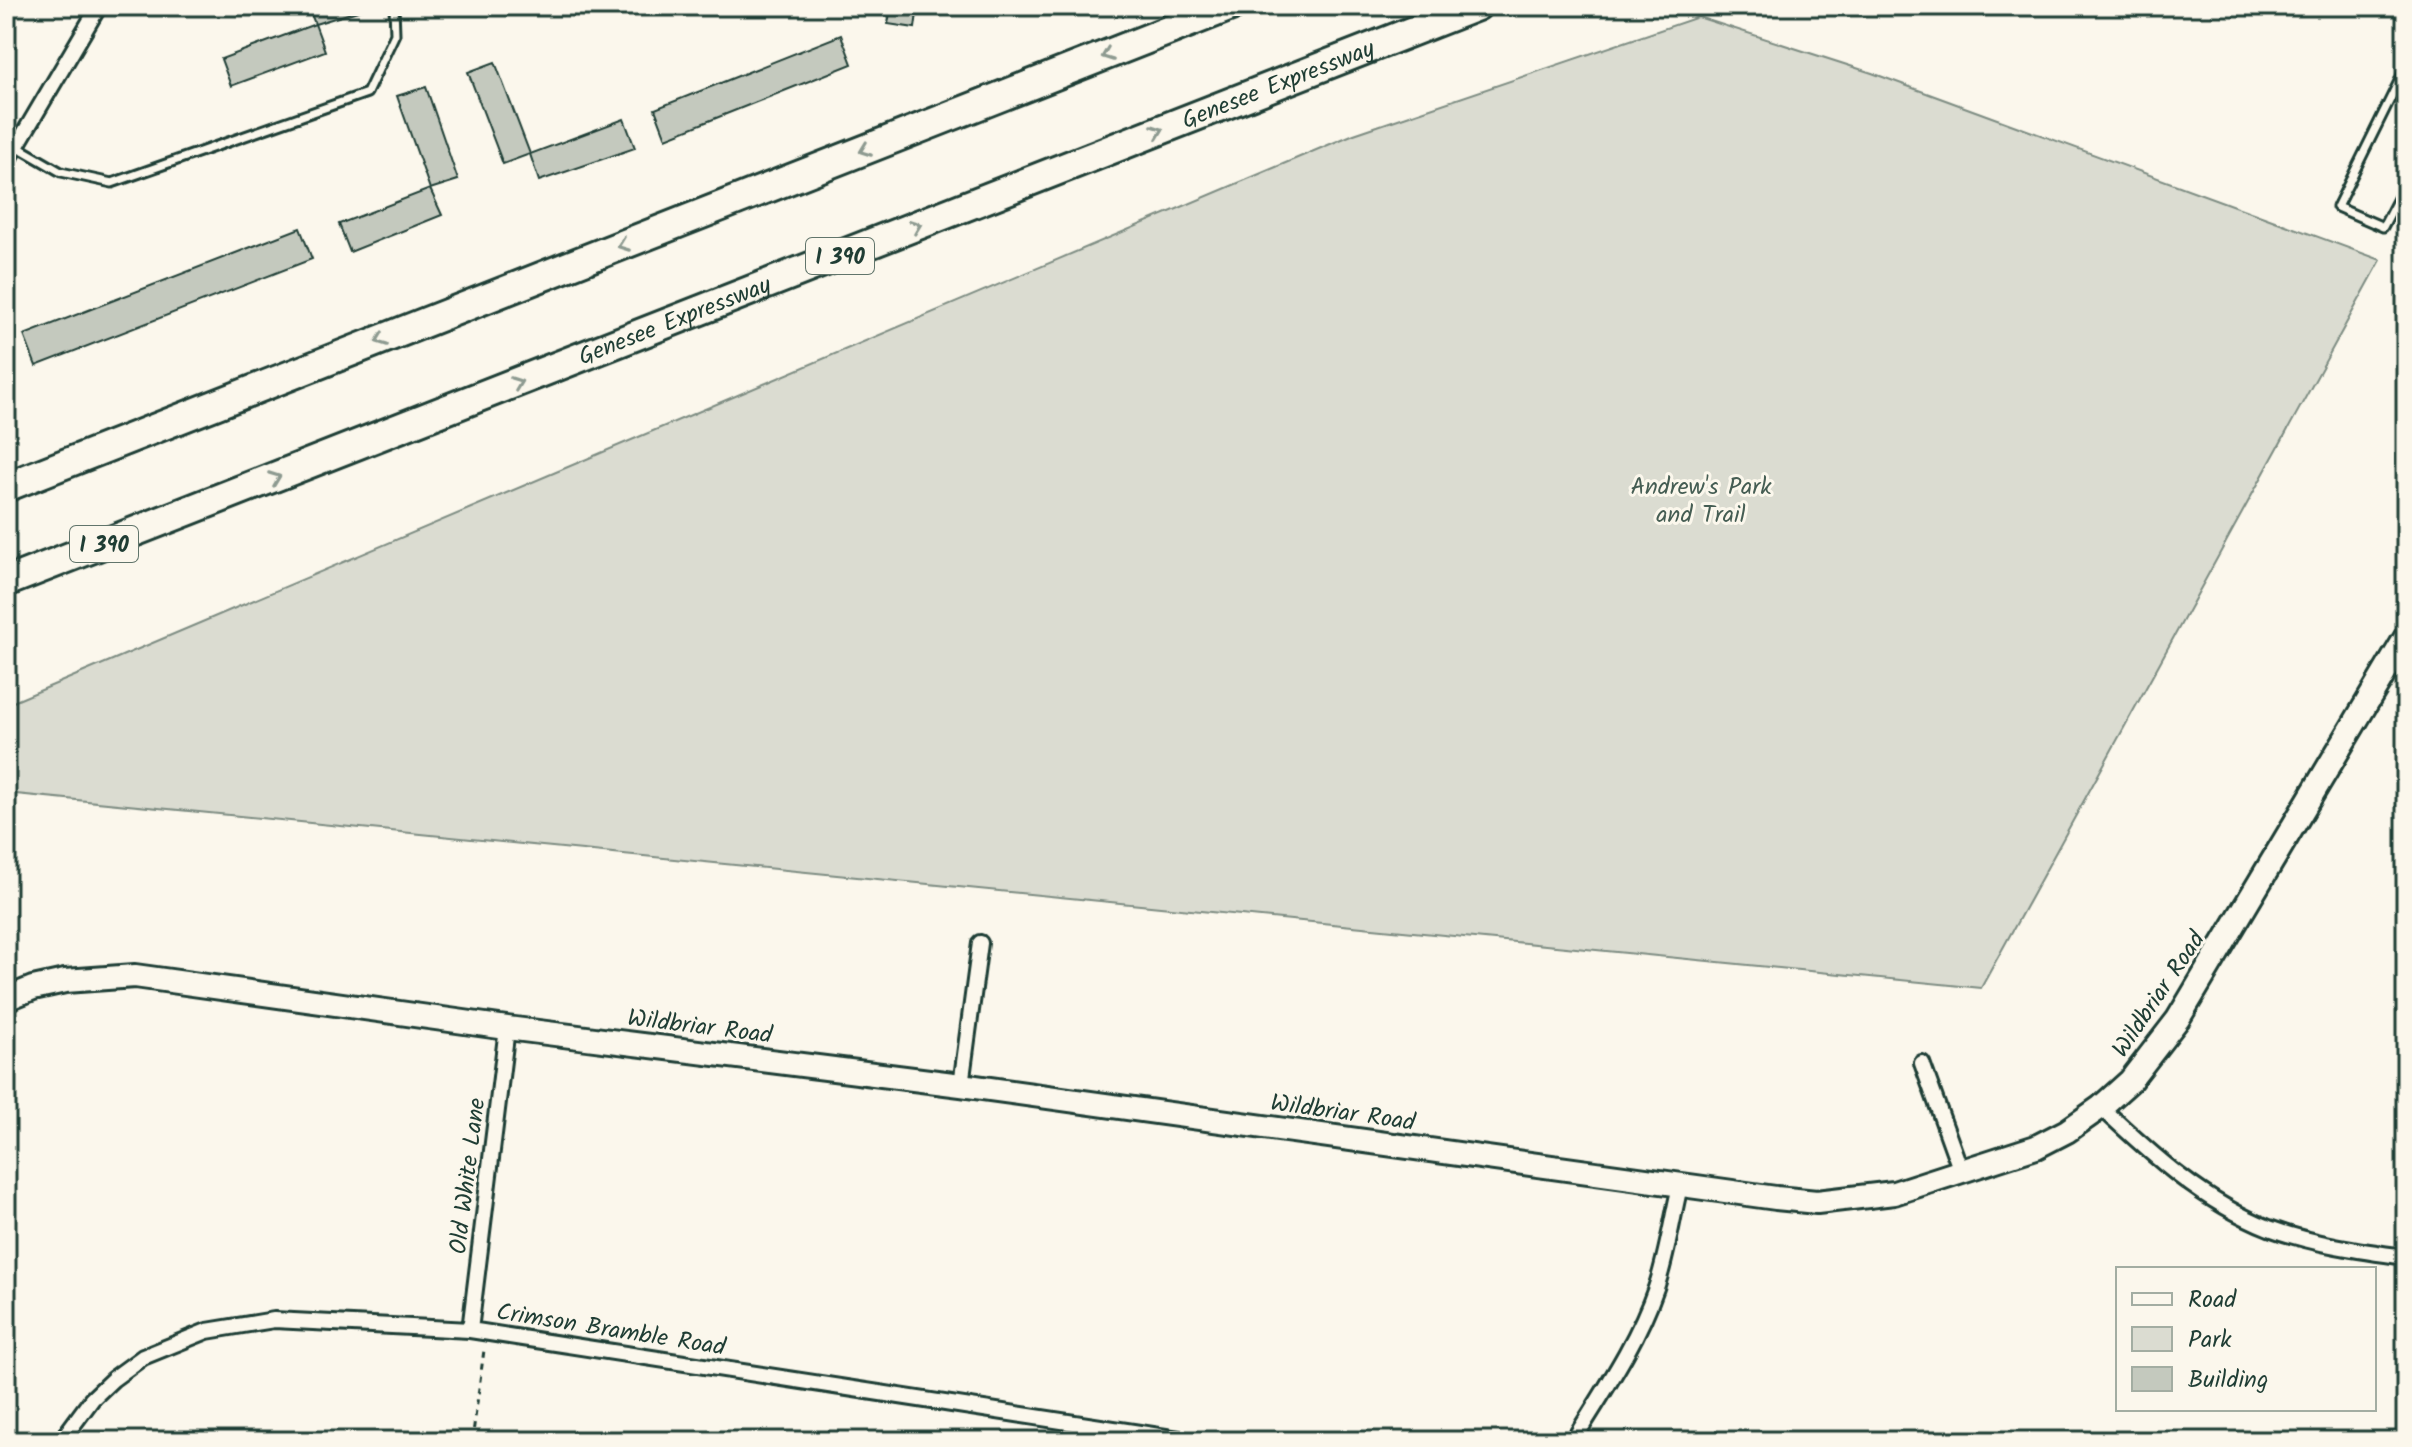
<svg xmlns="http://www.w3.org/2000/svg" width="2412" height="1447" font-family="Kalam,sans-serif">
<style>
.built{fill:#eae9de}
.green{fill:#dbdcd1;stroke:#7d8c82;stroke-width:2}
.building{fill:#c4c9be;stroke:#1f3d34;stroke-width:2}
.lines{fill:none;stroke-linecap:round;stroke-linejoin:round}
.lane-casing{stroke:#1f3d34;stroke-width:13}
.street-casing{stroke:#1f3d34;stroke-width:20}
.secondary-casing{stroke:#1f3d34;stroke-width:28}
.highway-casing{stroke:#1f3d34;stroke-width:34}
.path{stroke:#1f3d34;stroke-width:3;stroke-dasharray:6 6;stroke-linecap:butt}
.lane{stroke:#fbf7ec;stroke-width:7}
.street{stroke:#fbf7ec;stroke-width:14}
.secondary{stroke:#fbf7ec;stroke-width:22}
.highway{stroke:#fbf7ec;stroke-width:28}
.oneway{stroke:#8d9a90}
.labels{text-anchor:middle;stroke-width:6;stroke-linejoin:round;paint-order:stroke}
.shield{fill:#fbf7ec;stroke:#61756b;stroke-width:2}
.shield-label{font-size:22px;font-weight:bold;fill:#1f3d34}
.street-label{font-size:24px;fill:#1f3d34;stroke:#fbf7ec}
.park-label{font-size:24px;fill:#455d53;stroke:#fbf7ec}
</style>
<rect width="100%" height="100%" fill="#fbf7ec"/>
<filter id="ink" filterUnits="userSpaceOnUse"><feTurbulence type="fractalNoise" baseFrequency=".0125" numOctaves="2"/><feDisplacementMap in="SourceGraphic" scale="16" xChannelSelector="R" yChannelSelector="G"/><feConvolveMatrix kernelMatrix="1 2 1 2 8 2 1 2 1" color-interpolation-filters="sRGB"/></filter>
<g filter="url(#ink)">
<path class="built" d="M6,6H29L6,36Z"/>
<path class="green" d="M1698,17L1872,73L2381,260L1981,988L6,793V705L1354,134Z"/>
<path class="building" d="M308,6H360L361,10L315,24Z
M891,6H918L915,28L888,24Z
M315,24L325,51L231,86L221,59Z
M841,35L852,64L666,138L655,109Z
M495,62L530,154L503,164L468,72Z
M426,87L458,180L430,189L397,96Z
M624,119L635,148L539,181L530,154Z
M430,189L442,215L350,252L339,224Z
M300,228L312,259L36,366L24,335Z"/>
<g class="lines">
<g class="lane-casing">
<path id="lane" d="M6,18L13,6
M2406,67L2337,207L2383,227L2406,183
M16,146L61,172L112,183L367,93L395,34L394,6"/>
</g>
<g class="street-casing">
<path id="street" d="M6,164L99,6
M1922,1063L1961,1171
M961,1085L980,943
M2101,1107C2152,1155 2203,1202 2269,1228C2313,1244 2360,1251 2406,1257
M470,1330L507,1028
M61,1441L92,1399L113,1379L143,1357L207,1331L274,1320L470,1330L1192,1441
M1573,1441C1603,1392 1637,1343 1656,1288C1667,1256 1672,1219 1680,1186"/>
</g>
<g class="secondary-casing">
<path id="secondary" d="M6,999L33,988L65,981L135,976L507,1028L961,1085L1776,1198L1817,1202L1894,1193L2036,1147L2067,1131L2101,1107L2130,1081L2178,1019L2406,637"/>
</g>
<g class="highway-casing">
<g id="highway">
<path d="M6,487L1231,6"/>
<path id="s1" d="M6,582L1477,6"/>
</g>
</g>
<path class="path" d="M472,1441L484,1350"/>
<use href="#lane" class="lane"/>
<use href="#street" class="street"/>
<use href="#secondary" class="secondary"/>
<use href="#highway" class="highway"/>
</g>
<defs><path id="oneway-chevron" d="M-2-3.5L2.5 0L-2 3.5" fill="none" stroke-width="1.6" stroke-linecap="round" stroke-linejoin="round" transform="scale(2)"/></defs>
<g class="oneway">
<use href="#oneway-chevron" transform="translate(1107 55) rotate(159)"/>
<use href="#oneway-chevron" transform="translate(1158 131) rotate(-21)"/>
<use href="#oneway-chevron" transform="translate(865 150) rotate(159)"/>
<use href="#oneway-chevron" transform="translate(916 226) rotate(-21)"/>
<use href="#oneway-chevron" transform="translate(623 245) rotate(159)"/>
<use href="#oneway-chevron" transform="translate(381 340) rotate(159)"/>
<use href="#oneway-chevron" transform="translate(517 383) rotate(-21)"/>
<use href="#oneway-chevron" transform="translate(275 478) rotate(-21)"/>
</g>
</g>
<g class="labels">
<g class="shield">
<rect x="806" y="238" width="68" height="36" rx="6"/>
<rect x="70" y="526" width="68" height="36" rx="6"/>
</g>
<g class="shield-label">
<text x="840" y="264">I 390</text>
<text x="104" y="552">I 390</text>
</g>
<g class="street-label">
<text dy="8" stroke="none"><textPath href="#s1" startOffset="1366">Genesee Expressway</textPath></text>
<text dy="8" stroke="none"><textPath href="#s1" startOffset="718">Genesee Expressway</textPath></text>
<text transform="translate(2158 994) rotate(-56)" y="8">Wildbriar Road</text>
<text transform="translate(700 1026) rotate(7)" y="8">Wildbriar Road</text>
<text transform="translate(1343 1112) rotate(8)" y="8">Wildbriar Road</text>
<text transform="translate(467 1176) rotate(-83)" y="8">Old White Lane</text>
<text transform="translate(611 1329) rotate(9)" y="8">Crimson Bramble Road</text>
</g>
<g class="park-label">
<text x="1701" y="494">Andrew's Park<tspan x="1701" dy="28">and Trail</tspan></text>
</g>
</g>
<rect width="2412" height="1447" fill="none" stroke="#fbf7ec" stroke-width="32"/>
<rect x="16" y="16" width="2380" height="1415" fill="none" stroke="#1f3d34" stroke-width="3" filter="url(#ink)"/>
<rect x="2116" y="1267" width="260" height="144" fill="#fbf7ec" stroke="#a3ada2" stroke-width="2"/>
<rect x="2132" y="1293" width="40" height="12" fill="#fbf7ec" stroke="#a3ada2" stroke-width="2"/>
<text x="2188" y="1307" font-size="24" fill="#1f3d34">Road</text>
<rect x="2132" y="1327" width="40" height="24" fill="#dbdcd1" stroke="#a3ada2" stroke-width="2"/>
<text x="2188" y="1347" font-size="24" fill="#1f3d34">Park</text>
<rect x="2132" y="1367" width="40" height="24" fill="#c4c9be" stroke="#a3ada2" stroke-width="2"/>
<text x="2188" y="1387" font-size="24" fill="#1f3d34">Building</text>
</svg>
